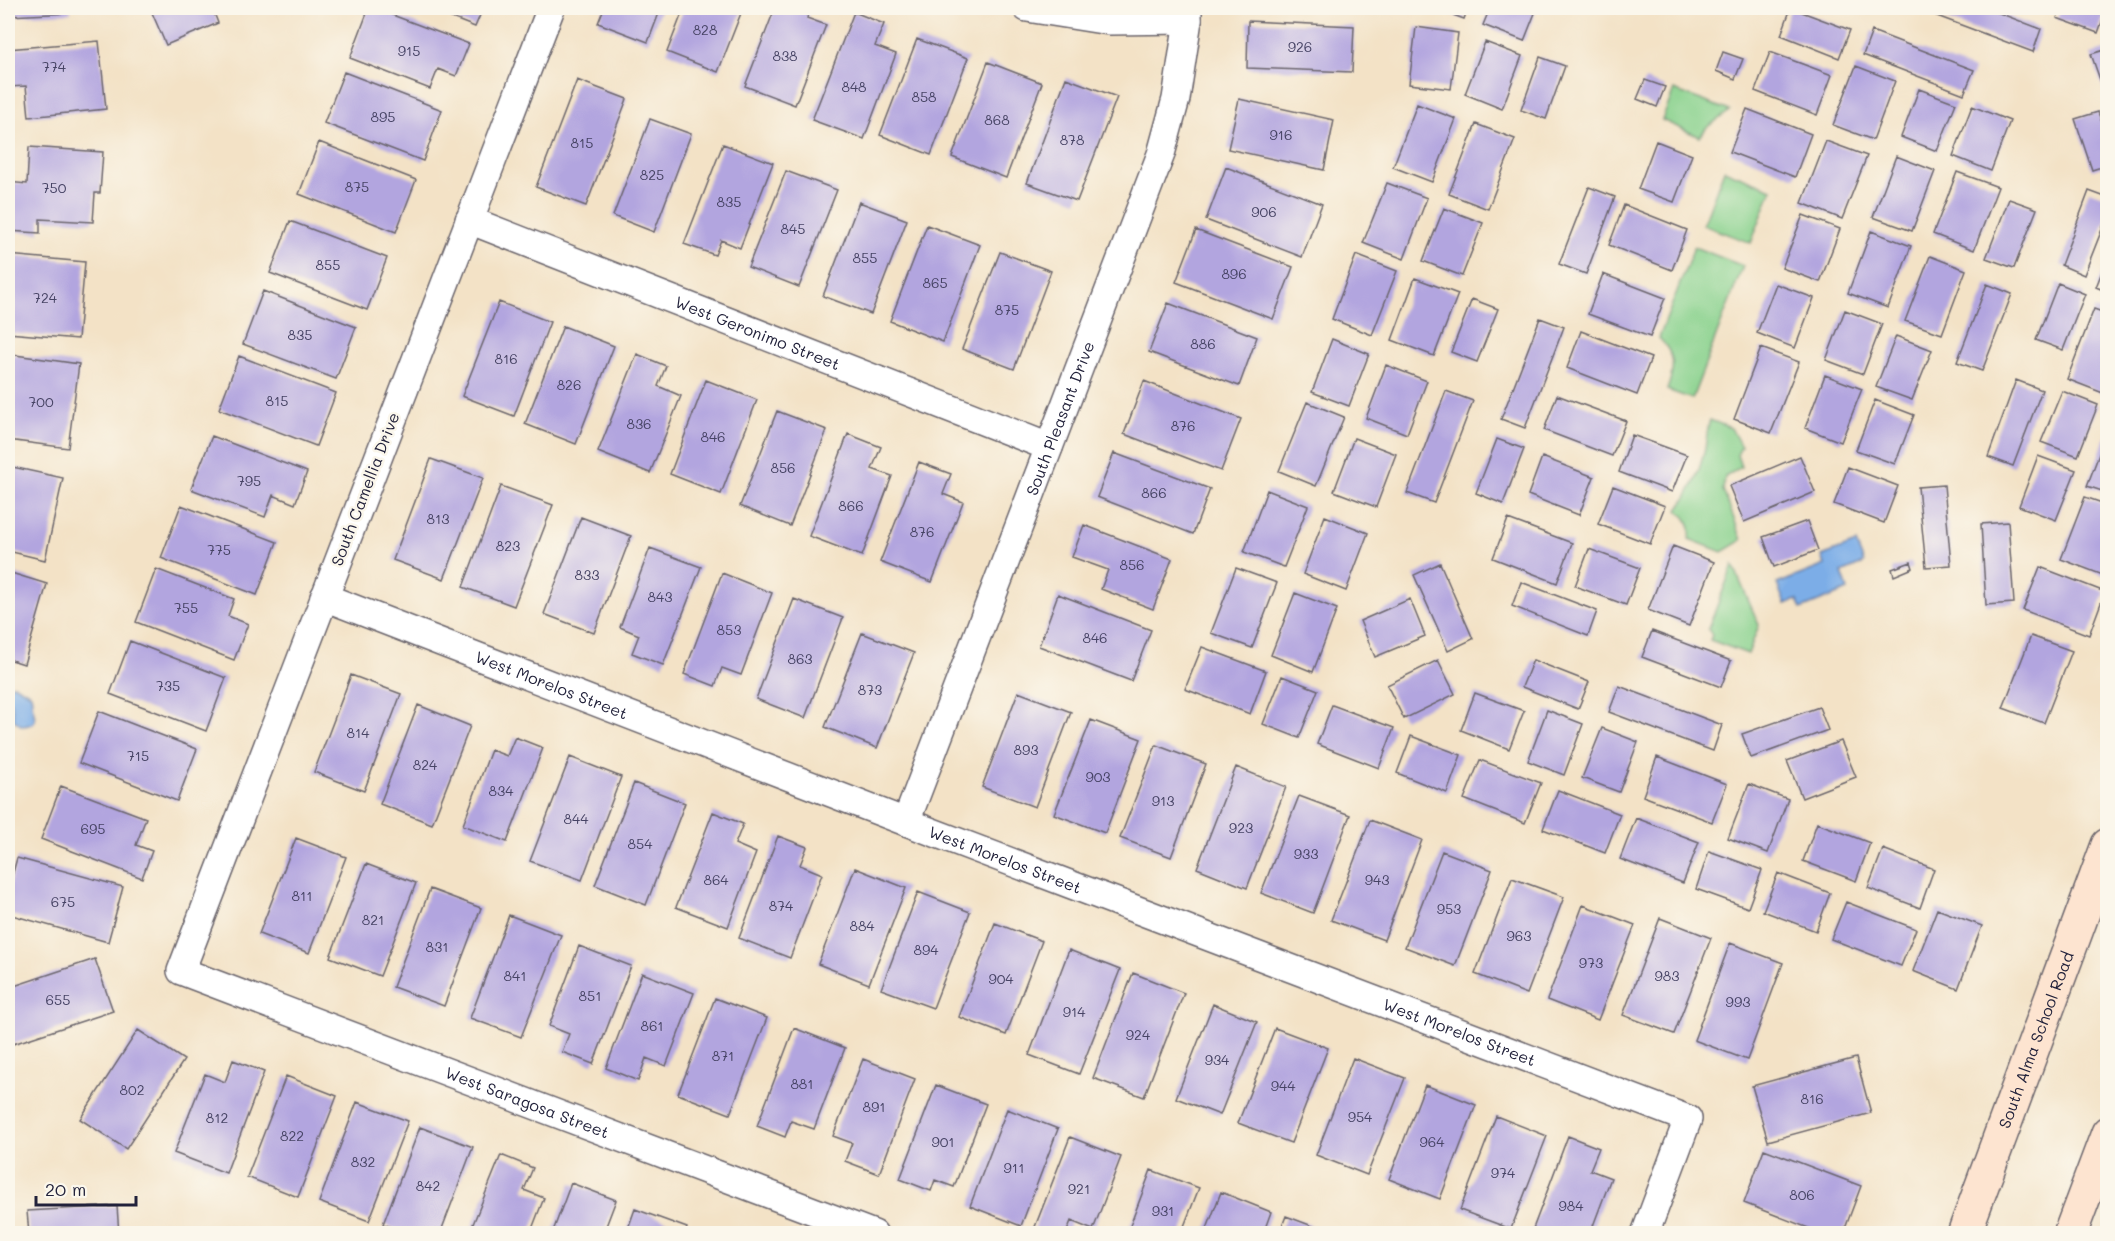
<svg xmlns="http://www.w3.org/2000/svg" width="2115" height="1241" font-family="Mali,sans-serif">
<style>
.green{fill:#8ad28e;stroke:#567a64;stroke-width:1.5}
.water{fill:#7bade7;stroke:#4e6891;stroke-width:1.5}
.building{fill:#b2a5df}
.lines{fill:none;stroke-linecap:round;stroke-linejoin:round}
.street-casing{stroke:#6b656c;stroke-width:30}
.secondary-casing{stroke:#6b656c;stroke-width:36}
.street{stroke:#fff;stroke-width:27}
.secondary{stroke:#fde4d0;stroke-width:33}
.labels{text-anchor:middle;stroke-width:5;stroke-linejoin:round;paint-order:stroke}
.number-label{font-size:14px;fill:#464364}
.street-label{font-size:16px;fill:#22223b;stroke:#fbf7ec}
</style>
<rect width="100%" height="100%" fill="#fbf7ec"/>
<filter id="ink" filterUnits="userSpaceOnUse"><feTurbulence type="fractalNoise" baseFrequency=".0167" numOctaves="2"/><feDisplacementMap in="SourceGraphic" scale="12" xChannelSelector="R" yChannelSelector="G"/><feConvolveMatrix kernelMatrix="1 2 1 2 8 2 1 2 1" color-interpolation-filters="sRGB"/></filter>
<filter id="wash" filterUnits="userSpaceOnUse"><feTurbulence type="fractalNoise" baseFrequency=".008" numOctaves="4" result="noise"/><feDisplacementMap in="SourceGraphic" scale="24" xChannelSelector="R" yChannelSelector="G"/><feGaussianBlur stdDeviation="1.35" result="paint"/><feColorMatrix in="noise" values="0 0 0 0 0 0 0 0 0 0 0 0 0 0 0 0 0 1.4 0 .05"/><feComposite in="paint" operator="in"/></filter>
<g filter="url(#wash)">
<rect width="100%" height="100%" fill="#f3e2c6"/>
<path class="green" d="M1674,90L1730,111L1706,128L1700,137L1662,120Z
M1724,170L1772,189L1751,243L1703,225Z
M1694,247L1743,266L1692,399L1667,390C1675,368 1676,355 1659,338Z
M1710,420L1731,428L1741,447L1737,455L1741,467L1725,477L1723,490L1742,540L1722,552L1689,539C1693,528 1687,517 1678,510C1690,494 1699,472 1704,453C1707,442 1706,431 1710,420Z
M1733,565L1759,625L1748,654L1710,640L1712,635L1708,629Z"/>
<path class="water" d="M1856,543L1864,563L1842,573L1848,590L1801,609L1797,600L1785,604L1777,584L1825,565L1822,556Z
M9,685H15L31,694C32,698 32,701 32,704C34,716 41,725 22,726L13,719L12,706L8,699V687Z"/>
<g id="blocks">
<path class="building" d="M8,8H70L71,13L8,16Z
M150,8H220L213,10L218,23L166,45Z
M369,8H374L469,44L456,76L438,69L430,89L350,58Z
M426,8H483L475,27Z
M604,8H661L648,42L598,23Z
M684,8H743L718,72L667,52Z
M775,8H811L807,18L826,25L795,105L745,86Z
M1434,8H1468L1464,19Z
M1490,8H1537L1524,41L1483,25Z
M1791,8L1850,30L1839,58L1781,35Z
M1931,8H1986L2041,29L2033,52L1929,13Z
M2061,8H2107L2098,33L2057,18Z
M854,12L884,24L875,46L896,54L864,139L812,120Z
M1248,21L1354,26L1352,72L1247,68Z
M1416,27L1458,33L1451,89L1409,84Z
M1872,31L1974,70L1964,94L1863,55Z
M917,39L968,58L931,155L880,135Z
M99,41L106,109L29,117L26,86L8,87V49Z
M1485,42L1522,56L1502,109L1465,94Z
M2108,49V93L2105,94L2091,54Z
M1723,52L1743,59L1735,79L1716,71Z
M1770,52L1832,75L1817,115L1755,91Z
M1540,57L1565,66L1546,119L1521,110Z
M988,62L1042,83L1006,178L952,157Z
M1856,66L1895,81L1873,140L1833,125Z
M344,72L442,110L423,161L324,123Z
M1066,78L1117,97L1077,201L1027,183Z
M577,80L627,99L586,206L536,187Z
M1645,80L1665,87L1657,107L1637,99Z
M1919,89L1956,103L1937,151L1901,137Z
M1239,99L1334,120L1324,170L1228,149Z
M1417,104L1456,119L1432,182L1393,167Z
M1972,106L2010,121L1991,171L1953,156Z
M1747,109L1811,134L1795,177L1730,152Z
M2098,112L2108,139V165L2092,170L2075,119Z
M650,119L691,134L654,232L613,216Z
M1476,124L1515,139L1488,209L1449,194Z
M1656,141L1692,155L1674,202L1638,189Z
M1826,141L1867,156L1842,219L1802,203Z
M319,142L416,180L396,232L299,194Z
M723,144L773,163L740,248L721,240L715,255L684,244Z
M29,147L103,152L100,193H95L93,222L40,219V233L8,231V182L27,184Z
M1896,156L1935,171L1912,231L1873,217Z
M1226,167L1322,204L1302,257L1206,220Z
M786,171L837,190L799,287L748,267Z
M1957,172L1998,187L1974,250L1933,234Z
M1387,183L1427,198L1404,259L1363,243Z
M1589,187L1615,197L1586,274L1559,264Z
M2089,191L2108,198V214L2084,275L2061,265Z
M2009,199L2037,209L2014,268L1986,258Z
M859,202L907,220L871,314L823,296Z
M1624,205L1687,230L1672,270L1609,245Z
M1444,208L1483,223L1462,276L1423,261Z
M1803,215L1840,229L1820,282L1782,268Z
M290,221L387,258L367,310L270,273Z
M927,225L980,245L943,342L890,321Z
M1196,230L1293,267L1273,319L1176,282Z
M1871,231L1911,246L1888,308L1848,293Z
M1000,252L1051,271L1014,369L962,349Z
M8,255L85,262L78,339L8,333Z
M1356,255L1397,271L1372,335L1332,319Z
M1930,256L1966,270L1942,334L1905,321Z
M2107,259H2108V292L2096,287Z
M1603,274L1665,298L1650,337L1588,314Z
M1415,278L1458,294L1434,356L1392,340Z
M2058,283L2085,294L2063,350L2036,340Z
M1776,284L1814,298L1795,348L1757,333Z
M1987,284L2012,294L1982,371L1957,362Z
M263,291L356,327L336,379L243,344Z
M1472,299L1498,309L1477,362L1451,352Z
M499,302L550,322L514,416L462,396Z
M1168,303L1257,337L1239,386L1149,352Z
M2094,309L2108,314V382L2103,393L2067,379Z
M1845,310L1882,324L1863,374L1826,360Z
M1540,318L1564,327L1525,428L1501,419Z
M563,326L614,346L576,444L525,424Z
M1581,331L1651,358L1637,395L1567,368Z
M1896,336L1932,350L1912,400L1876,387Z
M1332,339L1369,354L1349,406L1312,392Z
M1761,348L1799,362L1771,433L1734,419Z
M8,354L79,364L68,448L8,440Z
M637,354L666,366L658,386L681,396L650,473L598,452Z
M239,356L336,393L316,446L219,409Z
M1386,365L1427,381L1407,434L1366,418Z
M1825,375L1862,389L1841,442L1805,428Z
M706,380L757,400L721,494L670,474Z
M2016,380L2042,390L2013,466L1988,457Z
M1144,381L1241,419L1221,471L1124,434Z
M1446,391L1473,401L1434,503L1407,493Z
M2062,391L2098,405L2078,456L2041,442Z
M1557,395L1626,421L1612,456L1544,430Z
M1875,400L1914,415L1895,464L1856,450Z
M1307,402L1344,417L1316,486L1279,471Z
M777,411L827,430L790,526L740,506Z
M2107,433H2108V493L2087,486Z
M848,434L881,447L872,469L892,476L862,556L809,536Z
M1632,435L1687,455L1672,492L1619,472Z
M212,436L307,472L295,504L273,495L265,517L191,489Z
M1354,438L1396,454L1376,507L1334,491Z
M1497,439L1524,449L1503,504L1476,493Z
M1114,453L1210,489L1193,534L1097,497Z
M1800,456L1815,492L1744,522L1729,486Z
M2038,456L2076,470L2056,520L2019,506Z
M1542,457L1594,477L1579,515L1528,495Z
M431,459L483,478L444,579L393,560Z
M919,462L951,474L943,494L963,502L932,582L880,562Z
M8,466L63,478L45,560L8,551Z
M1848,467L1898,486L1884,523L1834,504Z
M1944,485L1951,565L1926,567L1918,487Z
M501,486L553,505L514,606L463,587Z
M1613,486L1665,506L1650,544L1598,524Z
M1267,490L1308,506L1284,567L1244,552Z
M2085,497L2108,505V577L2061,559Z
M181,505L277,542L257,595L161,558Z
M1325,516L1368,533L1346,591L1303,574Z
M581,517L631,536L594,633L544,614Z
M1508,519L1572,543L1557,583L1493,558Z
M1807,521L1818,550L1774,567L1763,537Z
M2008,522L2014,603L1986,605L1981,524Z
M1084,525L1172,559L1153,609L1101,589L1108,570L1072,557Z
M1673,546L1714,562L1689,626L1648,610Z
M650,548L701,567L663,665L632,653L639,635L620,627Z
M1589,549L1640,568L1626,605L1575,586Z
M1911,562L1913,568L1894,576L1892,569Z
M1440,563L1473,639L1448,651L1414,575Z
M2040,567L2105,592L2089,635L2023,610Z
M1236,568L1277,583L1252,648L1211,633Z
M156,569L234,599L228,616L248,624L234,660L136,622Z
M8,572L47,584L24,664L8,659Z
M722,573L772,593L741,675L722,668L715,686L684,674Z
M1521,582L1597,611L1588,636L1512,606Z
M1295,593L1337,609L1313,672L1271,655Z
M1058,594L1151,630L1131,681L1039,646Z
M794,599L843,618L805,718L756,699Z
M1410,599L1425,636L1375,657L1360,621Z
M1652,631L1731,661L1721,687L1642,657Z
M862,633L914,653L877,748L825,727Z
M2031,636L2072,651L2044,723L2003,708Z
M130,641L226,678L206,731L110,694Z
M1202,647L1266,671L1250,714L1185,689Z
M1438,660L1455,694L1404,719L1387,685Z
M1533,660L1589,682L1578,709L1522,687Z
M351,675L401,694L364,791L314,772Z
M1282,676L1318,690L1299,738L1263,724Z
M1619,686L1722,725L1713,751L1609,712Z
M1018,692L1071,712L1035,807L982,787Z
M1475,693L1524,711L1509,749L1461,730Z
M418,705L470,726L432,824L380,804Z
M1332,705L1394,728L1379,768L1317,744Z
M1819,707L1828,730L1751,758L1742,734Z
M1547,710L1583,724L1564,775L1528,761Z
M99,711L197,749L177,801L79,763Z
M1091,720L1141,739L1105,833L1054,814Z
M1602,728L1638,742L1619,792L1582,778Z
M1411,736L1461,755L1447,793L1397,773Z
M515,737L543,748L507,842L463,825L491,750L507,756Z
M1841,741L1856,777L1802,798L1787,761Z
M1156,745L1206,764L1171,857L1120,838Z
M570,757L621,777L582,880L530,861Z
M1657,757L1727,784L1712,822L1643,796Z
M1480,760L1541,783L1525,823L1464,799Z
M1236,767L1286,787L1247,888L1197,868Z
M634,783L685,803L646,905L595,885Z
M1749,784L1788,799L1768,853L1728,838Z
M61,786L146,818L136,845L152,851L142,878L41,839Z
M1558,790L1620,814L1605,853L1543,829Z
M1299,796L1350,815L1313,913L1261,893Z
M713,812L743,824L735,844L756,853L728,927L676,907Z
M1636,818L1699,842L1683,883L1620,859Z
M1370,820L1422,840L1384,940L1331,920Z
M1817,823L1870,843L1856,881L1803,861Z
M778,836L807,847L800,865L822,874L790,958L739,938Z
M296,838L346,857L309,953L259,934Z
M1883,849L1934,869L1920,908L1868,888Z
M1442,851L1492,870L1455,966L1405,947Z
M1709,851L1762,870L1748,908L1696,889Z
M17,858L123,887L108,942L8,914V891Z
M366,864L416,883L380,976L330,957Z
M855,868L906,888L869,984L818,964Z
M1778,873L1830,893L1816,931L1763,911Z
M1512,878L1564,897L1527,994L1475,974Z
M430,889L481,908L444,1006L393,987Z
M918,892L970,912L933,1008L881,989Z
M1846,902L1916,929L1901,966L1831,939Z
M1583,905L1635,925L1598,1020L1547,1000Z
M1937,909L1982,926L1958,989L1913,971Z
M509,915L561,935L521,1037L470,1018Z
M1660,918L1711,938L1674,1034L1623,1015Z
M995,923L1042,941L1006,1035L959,1017Z
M1730,943L1783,963L1747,1060L1694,1040Z
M579,946L631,966L593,1064L562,1052L569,1034L549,1026Z
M1069,950L1120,970L1079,1074L1029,1055Z
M95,959L113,1011L10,1045L8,1037V988Z
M642,973L694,993L666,1066L646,1058L638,1081L606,1068Z
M1133,973L1184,993L1144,1097L1093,1078Z
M715,998L767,1018L730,1114L678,1094Z
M1213,1004L1257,1022L1220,1115L1176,1098Z
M794,1028L845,1048L814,1129L791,1121L785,1137L757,1126Z
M1275,1028L1328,1048L1291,1143L1238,1123Z
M138,1030L184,1060L126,1149L80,1119Z
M1353,1058L1405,1078L1367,1175L1316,1155Z
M1856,1058L1871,1113L1768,1141L1752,1086Z
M863,1059L915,1079L879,1174L845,1161L852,1143L833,1136Z
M233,1060L264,1072L226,1173L174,1153L205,1074L225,1082Z
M286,1076L337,1096L298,1197L247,1177Z
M936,1085L986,1104L954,1187L935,1180L931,1191L900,1179Z
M1425,1085L1476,1105L1440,1199L1389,1179Z
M357,1102L408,1121L369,1221L319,1202Z
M1007,1109L1058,1129L1021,1226L970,1206Z
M1496,1116L1547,1136L1511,1229L1460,1210Z
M420,1127L473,1147L440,1234H409L383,1224Z
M1568,1136L1599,1148L1590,1170L1611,1178L1590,1234H1531Z
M1070,1137L1121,1157L1093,1230L1071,1221L1066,1234H1036L1033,1232Z
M1764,1149L1861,1186L1843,1234H1824L1744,1203Z
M501,1155L533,1168L524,1190L544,1198L530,1234H469Z
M1151,1170L1199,1188L1181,1234H1127Z
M571,1183L616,1200L603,1234H552Z
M1221,1192L1271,1212L1263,1234H1205Z
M117,1206L119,1234H29L27,1211Z
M635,1209L687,1228L685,1234H626Z
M1286,1216L1331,1233V1234H1279Z"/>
</g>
</g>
<g filter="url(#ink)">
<use href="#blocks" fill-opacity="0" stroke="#6b656c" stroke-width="1.5"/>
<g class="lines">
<g class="street-casing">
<g id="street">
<path id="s1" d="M551,8L181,971L874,1234"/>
<path d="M1027,8L1109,21L1188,20"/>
<path id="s2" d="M469,220L1049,447"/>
<path id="s3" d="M324,597L906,822L1688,1119L1645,1234"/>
<path id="s4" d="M906,822L1161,154L1176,99L1188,20V8"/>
</g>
</g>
<g class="secondary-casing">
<g id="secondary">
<path id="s5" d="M1964,1234L2108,845"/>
<path d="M2070,1234L2108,1133"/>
</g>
</g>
<use href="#street" class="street"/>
<use href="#secondary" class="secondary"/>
</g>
</g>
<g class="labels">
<g class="number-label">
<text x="705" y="35">828</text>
<text x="1300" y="52">926</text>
<text x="409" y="56">915</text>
<text x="785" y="61">838</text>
<text x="54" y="72">774</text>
<text x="854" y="92">848</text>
<text x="924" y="102">858</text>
<text x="383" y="122">895</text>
<text x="997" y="125">868</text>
<text x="1281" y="140">916</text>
<text x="1072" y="145">878</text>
<text x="582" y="148">815</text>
<text x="652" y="180">825</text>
<text x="357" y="192">875</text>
<text x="54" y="193">750</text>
<text x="729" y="207">835</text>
<text x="1264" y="217">906</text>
<text x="793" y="234">845</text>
<text x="865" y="263">855</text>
<text x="328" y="270">855</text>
<text x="1234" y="279">896</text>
<text x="935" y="288">865</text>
<text x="45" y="303">724</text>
<text x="1007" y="315">875</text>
<text x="300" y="340">835</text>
<text x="1203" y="349">886</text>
<text x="506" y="364">816</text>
<text x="569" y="390">826</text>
<text x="277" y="406">815</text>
<text x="41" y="407">700</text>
<text x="639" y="429">836</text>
<text x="1183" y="431">876</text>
<text x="713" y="442">846</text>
<text x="783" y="473">856</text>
<text x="249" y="486">795</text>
<text x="1154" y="498">866</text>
<text x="851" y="511">866</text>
<text x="438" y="524">813</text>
<text x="922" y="537">876</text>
<text x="508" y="551">823</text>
<text x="219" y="555">775</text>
<text x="1132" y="570">856</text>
<text x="587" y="580">833</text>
<text x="660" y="602">843</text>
<text x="186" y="613">755</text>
<text x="729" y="635">853</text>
<text x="1095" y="643">846</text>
<text x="800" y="664">863</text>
<text x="168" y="691">735</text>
<text x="870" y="695">873</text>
<text x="358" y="738">814</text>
<text x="1026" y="755">893</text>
<text x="138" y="761">715</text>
<text x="425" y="770">824</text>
<text x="1098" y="782">903</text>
<text x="501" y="796">834</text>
<text x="1163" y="806">913</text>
<text x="576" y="824">844</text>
<text x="1241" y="833">923</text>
<text x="93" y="834">695</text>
<text x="640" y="849">854</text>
<text x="1306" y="859">933</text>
<text x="716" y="885">864</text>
<text x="1377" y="885">943</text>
<text x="302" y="901">811</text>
<text x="63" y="907">675</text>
<text x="781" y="911">874</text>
<text x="1449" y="914">953</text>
<text x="373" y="925">821</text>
<text x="862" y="931">884</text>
<text x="1519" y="941">963</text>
<text x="437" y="952">831</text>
<text x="926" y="955">894</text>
<text x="1591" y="968">973</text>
<text x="515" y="981">841</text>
<text x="1667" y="981">983</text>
<text x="1001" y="984">904</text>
<text x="590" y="1001">851</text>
<text x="58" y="1005">655</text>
<text x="1738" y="1007">993</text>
<text x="1074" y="1017">914</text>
<text x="652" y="1031">861</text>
<text x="1138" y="1040">924</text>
<text x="723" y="1061">871</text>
<text x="1217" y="1065">934</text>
<text x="802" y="1089">881</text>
<text x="1283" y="1091">944</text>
<text x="132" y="1095">802</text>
<text x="1812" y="1104">816</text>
<text x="874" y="1112">891</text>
<text x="1360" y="1122">954</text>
<text x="217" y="1123">812</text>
<text x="292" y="1141">822</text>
<text x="943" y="1147">901</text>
<text x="1432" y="1147">964</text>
<text x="363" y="1167">832</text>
<text x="1014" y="1173">911</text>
<text x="1503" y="1178">974</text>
<text x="428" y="1191">842</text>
<text x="1079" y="1194">921</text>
<text x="1802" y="1200">806</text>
<text x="1571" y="1211">984</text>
<text x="1163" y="1216">931</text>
</g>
<g class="street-label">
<text dy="6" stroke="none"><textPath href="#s2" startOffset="310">West Geronimo Street</textPath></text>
<text dy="6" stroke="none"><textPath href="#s4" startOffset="432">South Pleasant Drive</textPath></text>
<text transform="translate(365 489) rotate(-69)" y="6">South Camellia Drive</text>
<text dy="6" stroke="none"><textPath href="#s3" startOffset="244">West Morelos Street</textPath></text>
<text dy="6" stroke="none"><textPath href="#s3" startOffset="730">West Morelos Street</textPath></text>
<text dy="6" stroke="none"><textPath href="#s3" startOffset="1216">West Morelos Street</textPath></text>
<text dy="6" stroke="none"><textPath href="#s5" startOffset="207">South Alma School Road</textPath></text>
<text dy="6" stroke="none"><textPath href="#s1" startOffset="1402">West Saragosa Street</textPath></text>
</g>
</g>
<rect width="2115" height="1241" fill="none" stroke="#fbf7ec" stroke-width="30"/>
<path d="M36 1196v9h100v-9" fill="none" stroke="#22223b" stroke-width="3"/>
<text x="45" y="1196" font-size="18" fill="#22223b" stroke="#fbf7ec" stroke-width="4.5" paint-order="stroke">20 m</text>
</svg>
